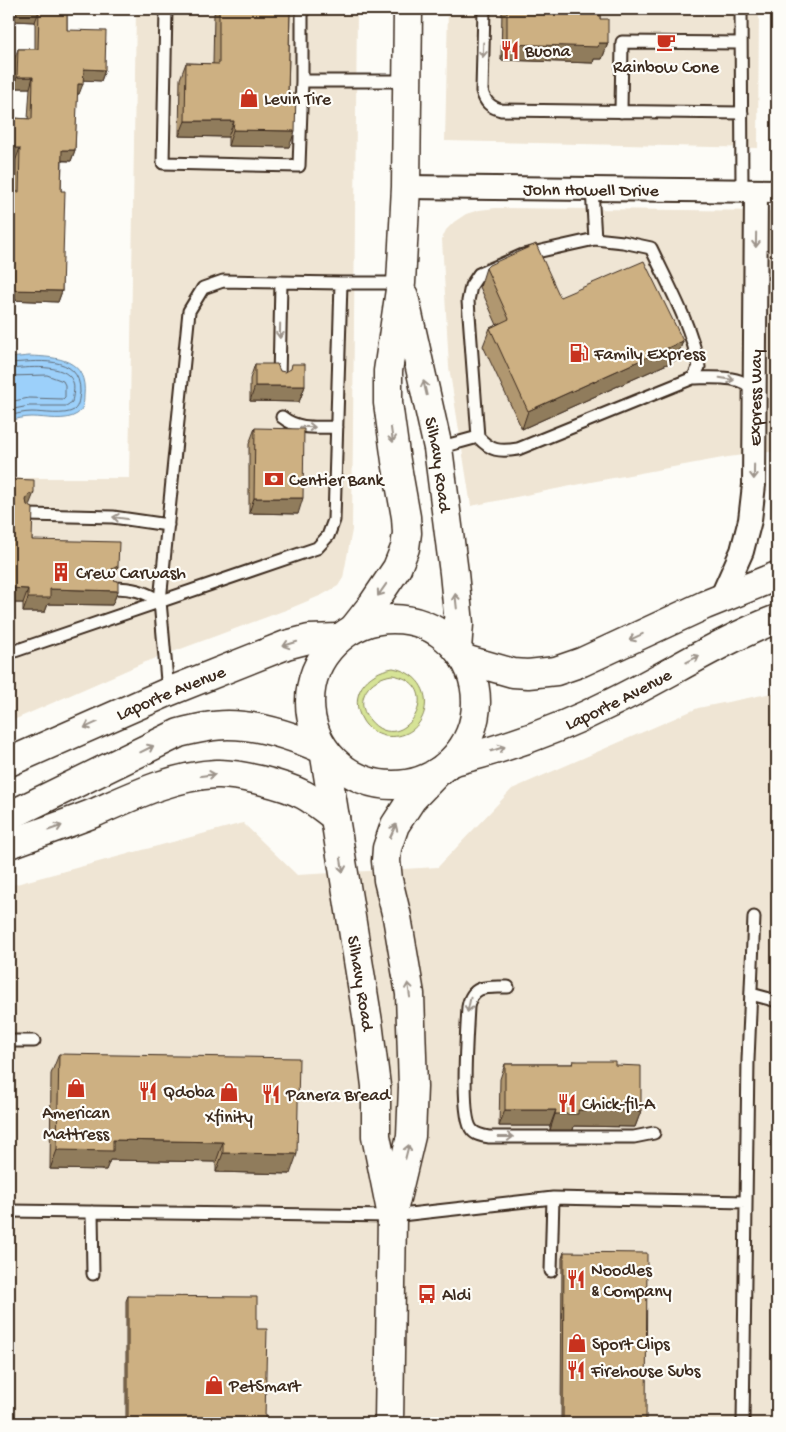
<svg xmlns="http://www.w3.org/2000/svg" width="786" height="1432" font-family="'Gochi Hand',sans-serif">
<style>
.built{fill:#efe5d4}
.green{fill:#d6e396;stroke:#88865a;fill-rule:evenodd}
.water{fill:#9cd0fa;stroke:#758ea2}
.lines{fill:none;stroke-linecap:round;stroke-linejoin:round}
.shore{stroke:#626c76;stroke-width:1}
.service-casing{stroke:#3b2a1e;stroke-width:15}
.minor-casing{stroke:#3b2a1e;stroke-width:26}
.tertiary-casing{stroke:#3b2a1e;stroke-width:31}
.primary-casing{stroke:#3b2a1e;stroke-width:31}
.service{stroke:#fdfcf7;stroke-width:11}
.minor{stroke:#fdfcf7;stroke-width:22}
.tertiary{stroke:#fdfcf7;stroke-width:28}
.primary{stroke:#fdfcf7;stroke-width:28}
.wall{fill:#b09770;stroke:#3b2a1e}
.shaded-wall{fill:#907b5b;stroke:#3b2a1e}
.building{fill:#cdb082;stroke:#3b2a1e}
.oneway{stroke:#9c938a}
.labels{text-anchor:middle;stroke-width:4.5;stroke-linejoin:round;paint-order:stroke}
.poi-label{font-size:18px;fill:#3b2a1e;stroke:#fdfcf7;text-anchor:start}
.street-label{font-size:18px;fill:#3b2a1e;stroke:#fdfcf7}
</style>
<rect width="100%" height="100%" fill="#fdfcf7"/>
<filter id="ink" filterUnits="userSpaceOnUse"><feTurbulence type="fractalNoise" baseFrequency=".02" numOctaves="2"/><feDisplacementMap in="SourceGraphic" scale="10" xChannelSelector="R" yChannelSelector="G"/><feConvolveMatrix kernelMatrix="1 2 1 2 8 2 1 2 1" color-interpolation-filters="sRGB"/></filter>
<g filter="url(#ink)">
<path class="built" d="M136,9H357L352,530L343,578L338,586L322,595L291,608L143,663L9,722V478H129Z
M448,9H759L758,148L445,141Z
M496,208L777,211V451L728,457L591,482L471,506L449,367L442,239L446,230L454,222L466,214L479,210Z
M777,692V1423H9V886L243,823L297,875L438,867L512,789L698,708Z"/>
<path class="green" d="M393,668C444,678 430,743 385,736C376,734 368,729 363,721C347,695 367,672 393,668ZM392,675C450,684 402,761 369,719C353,699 370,678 392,675Z"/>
<path class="water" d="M29,356C58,357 88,359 84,396C84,403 83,410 77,414C65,422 46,417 32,417C24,417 16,419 9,421V358Z"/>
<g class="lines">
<path class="shore" d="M9,363C34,362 81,353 80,392C79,398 79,406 74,410C65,416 42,412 32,412C24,412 16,414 9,416
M9,369C25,368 66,362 73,382C75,388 73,396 72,402L66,406H29L9,410
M9,376L47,375L63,381L65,385V397L63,399L29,398L9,402"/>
<g class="service-casing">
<path id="service" d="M166,9L163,163L299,166L302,81V9
M484,9L482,91C485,102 490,107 501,110L742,113
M741,9L742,191
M302,81H407
M621,112L622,42L741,43
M592,189L595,239
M595,239L623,242L651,248C669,286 691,325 699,367L693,378L518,449C499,452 491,451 478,437L468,301L471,286L479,274L523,255Z
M693,378C710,378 745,374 753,392
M279,380L281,282
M282,417C298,430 317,427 337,427
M438,448L478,437
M28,515L113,517L168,525
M113,588C133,588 143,591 160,601
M9,653L317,548L328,536L334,520L341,283
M168,692L160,601L189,311L203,288L223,281L341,283H401
M508,987C488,987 472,984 468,1007C467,1029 460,1117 472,1130C476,1135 483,1136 489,1137H634L654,1133
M751,994L777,1001
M9,1041H34
M9,1211L392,1216L553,1198
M92,1212L93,1274
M551,1271L553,1198L746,1202
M743,1423L748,1060L754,917"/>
</g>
<g class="minor-casing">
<g id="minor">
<path id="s1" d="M406,187L777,191"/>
<path id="s2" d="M721,598L742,551L750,520L754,485L756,191"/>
</g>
</g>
<g class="tertiary-casing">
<g id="tertiary">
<path id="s3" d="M404,296L438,448L454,573L459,624L457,649"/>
<path d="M354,628L372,605L397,568L405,548L407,533L406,517L396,461L388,403V371L401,283L406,187L408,9"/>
<path id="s4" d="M324,750L368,1022L376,1086V1136L392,1216L389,1423"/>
<path d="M394,1207L411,1136L413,1087L410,994L397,917L388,880L386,861L387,848L395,825L412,799L438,772"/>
</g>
</g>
<g class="primary-casing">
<g id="primary">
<circle cx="393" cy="702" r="83"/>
<path d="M464,659L513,673L528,674L556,671L582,662L705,605L777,576"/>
<path id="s5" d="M9,762L168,692L286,645L309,639L338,638"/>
<path id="s6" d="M451,762C507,748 560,729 611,703C667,676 719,641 777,619"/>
<path d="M9,816L179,733C195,729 211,725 228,725C261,725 295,737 324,750"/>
<path d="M9,844C37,834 66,824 94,813C133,796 173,776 216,774C238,773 285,785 304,795C315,801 325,810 335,817"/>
</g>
</g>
<use href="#service" class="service"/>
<use href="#minor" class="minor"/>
<use href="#tertiary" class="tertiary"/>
<use href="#primary" class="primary"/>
</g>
<path class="wall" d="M13,9H67V30L105,70L101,81L83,80L79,94H77L75,150L71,161H62L61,191L62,291L58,302L9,300V195L10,192H15L16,159H9V129L13,118L28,119L30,88H13L14,60L18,49H35V22L13,21Z
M216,9H290L288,94L289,147L228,146V137L179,136L180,79L186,63L213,64L214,14Z
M502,9H600V19L608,43L602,59H594L593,63L501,60Z
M486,268L560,297L683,341L676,360L522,429L483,346L490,328L497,325L480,287Z
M255,364L280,371L305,386L299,402L250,401V379Z
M255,428L298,514L249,513V444Z
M29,506L32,540L118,566L114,579L118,591L112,605L48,604L45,612H23V603H9Z
M59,1054L290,1174L216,1172V1162L110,1160L106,1170L50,1169L51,1074Z
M573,1061L615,1065L641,1111L635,1127L574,1126L573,1130H550V1126H499L500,1079L505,1064H572Z
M564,1252L646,1423H561L562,1258Z
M128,1296L257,1329L265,1418L290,1423H126V1301Z"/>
<path class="shaded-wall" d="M17,11H39L35,22L13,21Z
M608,43L602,59H594L593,63L501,60L507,44Z
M84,69L105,70L101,81L80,80Z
M17,77H33L30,88H13Z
M78,84H83L79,94H74Z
M185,121H234L228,137L179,136Z
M233,130L295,131L289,147L228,146Z
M12,148H20L16,159H9V156Z
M62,150H75L71,161L58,160Z
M9,290L62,291L58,302L9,300Z
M683,341L676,360L522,429L528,411Z
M255,386H305L299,402L250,401Z
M34,493L28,508L24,509L26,500L29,494Z
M254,498H303L298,514L249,513Z
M118,566L113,581L107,584L112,569Z
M9,588L28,589L23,603H9Z
M50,589L118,591L112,605L48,604L45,612H23L28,598Z
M505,1110H556L550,1126H499Z
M578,1110L641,1111L635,1127L574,1126L573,1130H550L555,1114Z
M113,1140L223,1142L216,1162L110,1160L106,1170L50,1169L57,1150Z
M223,1153L297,1154L290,1174L216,1172Z"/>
<path class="building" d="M17,9H67V30L106,31L105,70L84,69L83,84H78L75,150H62L61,191H65L62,291L9,290V231H10V192H19L20,148H12L13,118L32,119L33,77H17L18,49H38L39,11H17Z
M219,9H290L288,94H296L295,131L233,130L234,121H185L186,63L219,64Z
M507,9H600V19H608V43H599L598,47L507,44Z
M536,244L560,297L644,261L683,341L528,411L490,328L509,319L486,268L489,265Z
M255,364H277L280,371L285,372L291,369L292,364H305V386H255Z
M255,428L304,429L303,498H254Z
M9,479L34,480V493L29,494L26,500L27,505L33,508L32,540L119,542L118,566L112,569L111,574L114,580L118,581V591L50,589V598H28V589L9,588Z
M59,1054L299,1058L297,1154L223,1153V1142L113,1140V1151L57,1150Z
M573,1061H615V1065L641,1066V1111L578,1110V1114H555L556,1110H505V1064H573Z
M564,1252L647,1253L646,1423H563Z
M128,1296L257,1297V1329H267L265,1418L290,1420V1423H128Z"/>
<defs><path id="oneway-shaft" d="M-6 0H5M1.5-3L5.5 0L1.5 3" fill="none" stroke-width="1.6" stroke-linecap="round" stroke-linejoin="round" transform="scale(1.25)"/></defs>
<g class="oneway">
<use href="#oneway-shaft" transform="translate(483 50) rotate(92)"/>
<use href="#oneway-shaft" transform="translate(756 240) rotate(91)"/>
<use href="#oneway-shaft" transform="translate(280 331) rotate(91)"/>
<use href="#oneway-shaft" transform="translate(727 379) rotate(9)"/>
<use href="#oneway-shaft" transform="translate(425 388) rotate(-103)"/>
<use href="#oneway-shaft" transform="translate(308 427) rotate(2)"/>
<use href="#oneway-shaft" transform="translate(392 435) rotate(82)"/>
<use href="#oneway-shaft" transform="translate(754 472) rotate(91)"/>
<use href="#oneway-shaft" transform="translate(120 518) rotate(-172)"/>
<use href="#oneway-shaft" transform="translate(382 590) rotate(125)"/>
<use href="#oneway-shaft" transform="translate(456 601) rotate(-96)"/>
<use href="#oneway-shaft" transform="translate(636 637) rotate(155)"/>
<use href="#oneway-shaft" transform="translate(290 644) rotate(163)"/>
<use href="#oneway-shaft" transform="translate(693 659) rotate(-27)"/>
<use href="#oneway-shaft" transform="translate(91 725) rotate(156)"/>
<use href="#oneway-shaft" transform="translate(147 749) rotate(-26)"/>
<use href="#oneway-shaft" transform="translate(498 749) rotate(-18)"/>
<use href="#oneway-shaft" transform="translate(208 775) rotate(-7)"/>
<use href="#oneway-shaft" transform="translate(55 828) rotate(-19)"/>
<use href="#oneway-shaft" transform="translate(393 831) rotate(-66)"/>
<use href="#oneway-shaft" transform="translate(342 865) rotate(81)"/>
<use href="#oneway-shaft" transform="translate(409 990) rotate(-98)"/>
<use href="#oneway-shaft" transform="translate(469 1005) rotate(102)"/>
<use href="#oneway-shaft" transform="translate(506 1137)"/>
<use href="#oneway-shaft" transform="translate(407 1152) rotate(-76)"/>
</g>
</g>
<defs>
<g id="cafe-bare" transform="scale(1.5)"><path d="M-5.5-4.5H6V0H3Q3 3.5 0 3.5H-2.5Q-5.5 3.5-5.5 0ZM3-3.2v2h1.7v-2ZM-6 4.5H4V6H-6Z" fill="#c8321e" stroke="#fdfcf7" stroke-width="2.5" paint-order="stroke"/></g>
<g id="restaurant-bare" transform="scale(1.5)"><path d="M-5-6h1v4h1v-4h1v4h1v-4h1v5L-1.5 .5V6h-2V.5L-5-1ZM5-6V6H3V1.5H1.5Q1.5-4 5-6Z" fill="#c8321e" stroke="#fdfcf7" stroke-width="2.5" paint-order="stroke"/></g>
<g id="shop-bare" transform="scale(1.5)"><path d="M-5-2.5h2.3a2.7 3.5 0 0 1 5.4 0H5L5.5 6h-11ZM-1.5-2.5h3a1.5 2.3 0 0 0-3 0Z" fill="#c8321e" stroke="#fdfcf7" stroke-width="2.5" paint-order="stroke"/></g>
<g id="fuel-bare" transform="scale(1.5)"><path d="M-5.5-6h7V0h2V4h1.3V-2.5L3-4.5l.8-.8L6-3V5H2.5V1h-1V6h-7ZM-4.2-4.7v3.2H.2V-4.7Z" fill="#c8321e" stroke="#fdfcf7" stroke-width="2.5" paint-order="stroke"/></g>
<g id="bank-bare" transform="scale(1.5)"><path d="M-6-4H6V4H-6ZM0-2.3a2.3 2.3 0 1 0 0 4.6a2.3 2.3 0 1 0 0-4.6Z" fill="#c8321e" stroke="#fdfcf7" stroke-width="2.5" paint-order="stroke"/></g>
<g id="building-bare" transform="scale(1.5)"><path d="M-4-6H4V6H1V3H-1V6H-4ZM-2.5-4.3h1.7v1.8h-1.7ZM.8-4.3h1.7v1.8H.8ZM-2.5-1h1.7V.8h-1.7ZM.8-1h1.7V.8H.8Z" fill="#c8321e" stroke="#fdfcf7" stroke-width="2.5" paint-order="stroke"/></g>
<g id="bus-bare" transform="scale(1.5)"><path d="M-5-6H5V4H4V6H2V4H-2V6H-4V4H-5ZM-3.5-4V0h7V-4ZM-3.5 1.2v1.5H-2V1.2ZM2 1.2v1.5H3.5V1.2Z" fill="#c8321e" stroke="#fdfcf7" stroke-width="2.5" paint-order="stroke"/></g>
</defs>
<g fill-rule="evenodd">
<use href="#cafe-bare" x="666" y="42"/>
<use href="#restaurant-bare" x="510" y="50"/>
<use href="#shop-bare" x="249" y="98"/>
<use href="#fuel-bare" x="579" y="353"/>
<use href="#bank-bare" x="274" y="479"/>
<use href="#building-bare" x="61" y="572"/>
<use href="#shop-bare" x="76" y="1088"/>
<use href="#restaurant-bare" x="148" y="1091"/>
<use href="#shop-bare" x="229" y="1092"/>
<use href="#restaurant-bare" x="271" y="1094"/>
<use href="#restaurant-bare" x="567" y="1103"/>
<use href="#restaurant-bare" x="576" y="1279"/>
<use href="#bus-bare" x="427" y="1294"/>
<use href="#shop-bare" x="577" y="1343"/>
<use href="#restaurant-bare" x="576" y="1370"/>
<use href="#shop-bare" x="214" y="1385"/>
</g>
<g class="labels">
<g class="poi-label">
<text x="525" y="56">Buona</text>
<text x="666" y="72" text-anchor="middle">Rainbow Cone</text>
<text x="264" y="104">Levin Tire</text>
<text x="594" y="359">Family Express</text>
<text x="289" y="485">Centier Bank</text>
<text x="76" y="578">Crew Carwash</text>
<text x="163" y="1097">Qdoba</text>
<text x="286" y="1100">Panera Bread</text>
<text x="582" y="1109">Chick-fil-A</text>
<text x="76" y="1118" text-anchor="middle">American<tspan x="76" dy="21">Mattress</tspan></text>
<text x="229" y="1122" text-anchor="middle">Xfinity</text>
<text x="591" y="1275">Noodles<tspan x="591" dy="21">&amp; Company</tspan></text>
<text x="442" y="1300">Aldi</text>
<text x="592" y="1349">Sport Clips</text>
<text x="591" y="1376">Firehouse Subs</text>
<text x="229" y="1391">PetSmart</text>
</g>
<g class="street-label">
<text dy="6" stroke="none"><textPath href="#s1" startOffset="185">John Howell Drive</textPath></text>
<text dy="6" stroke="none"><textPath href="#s2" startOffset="206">Express Way</textPath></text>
<text dy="6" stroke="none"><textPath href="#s3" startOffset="172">Silhavy Road</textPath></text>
<text dy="6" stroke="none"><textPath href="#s5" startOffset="176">Laporte Avenue</textPath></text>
<text dy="6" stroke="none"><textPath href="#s6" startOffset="179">Laporte Avenue</textPath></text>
<text dy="6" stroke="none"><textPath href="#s4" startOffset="236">Silhavy Road</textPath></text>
</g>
</g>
<rect width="786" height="1432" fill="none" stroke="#fdfcf7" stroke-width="30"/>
<rect x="15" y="15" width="756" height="1402" fill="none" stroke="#3b2a1e" stroke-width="2" filter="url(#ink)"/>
</svg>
